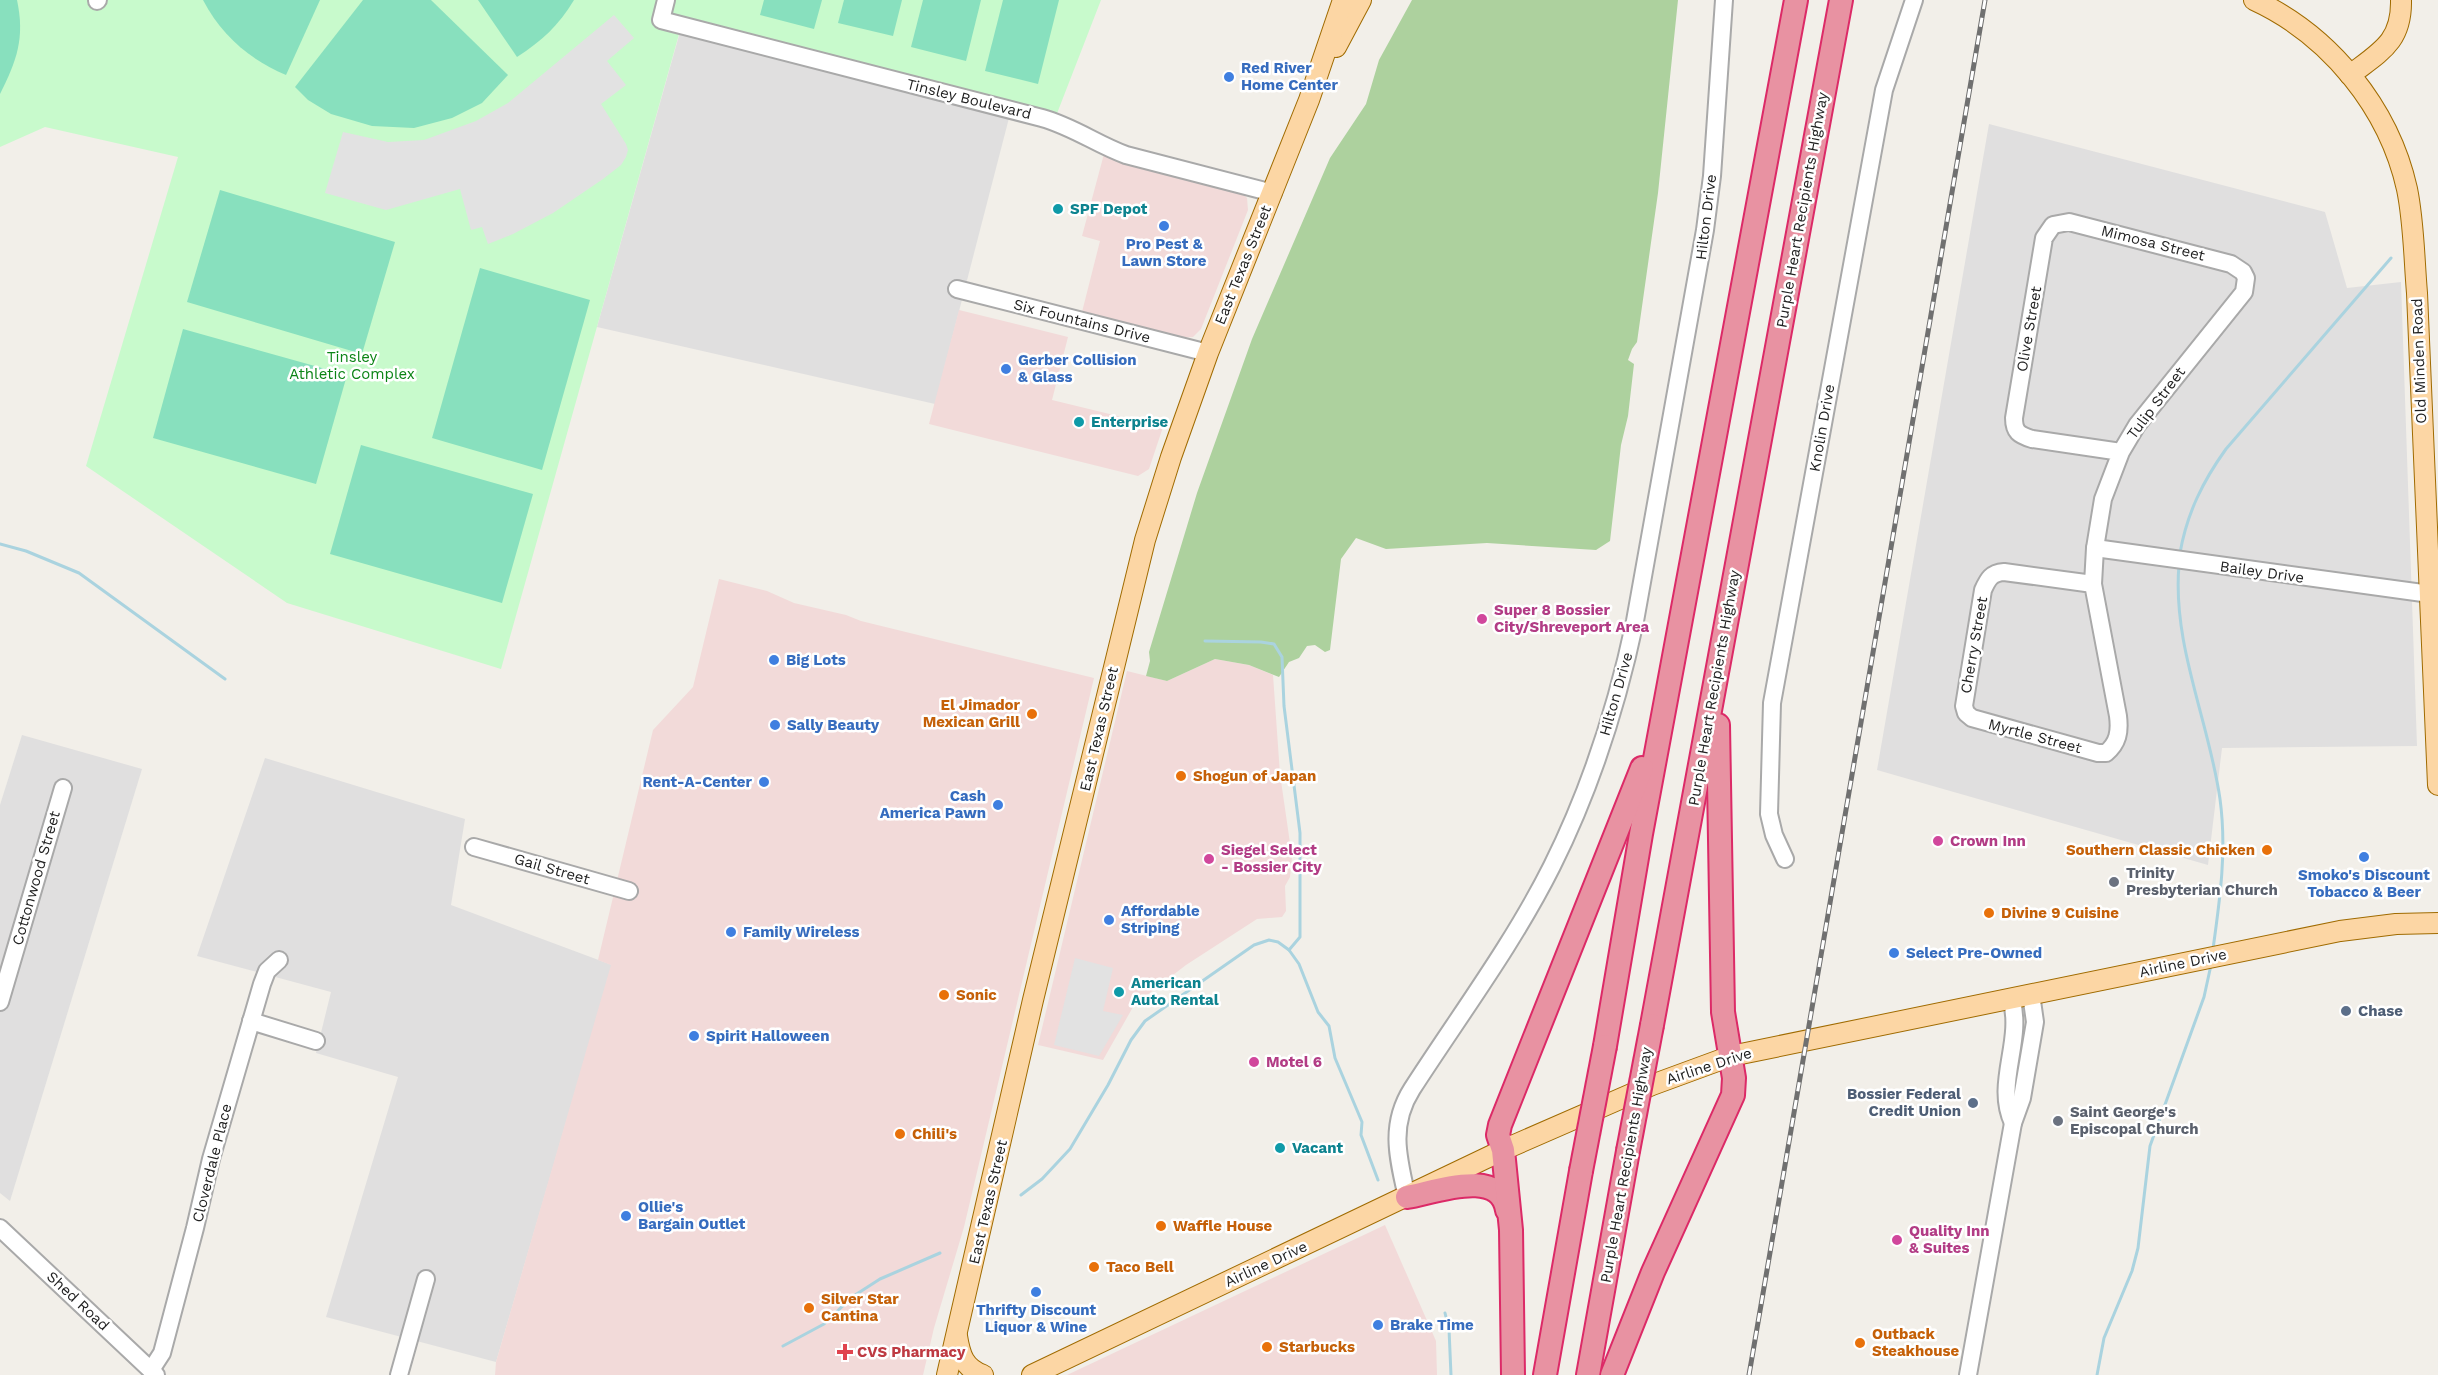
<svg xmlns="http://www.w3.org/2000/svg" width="2438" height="1375" font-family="'Work Sans',sans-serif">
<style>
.residential{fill:#e0dfdf}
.commercial{fill:#f2dad9}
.forest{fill:#add19e}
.park{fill:#c8facc}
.pitch{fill:#88e0be}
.parking{fill:#e2e2e2}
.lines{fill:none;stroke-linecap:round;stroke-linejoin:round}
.stream{stroke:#aad3df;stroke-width:3}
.minor-casing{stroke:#a9a9a9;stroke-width:20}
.major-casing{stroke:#a06b00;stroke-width:22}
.highway-casing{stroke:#dc2a67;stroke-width:26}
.minor{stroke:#fff;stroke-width:16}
.major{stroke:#fcd6a4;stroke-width:20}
.highway{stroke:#e892a2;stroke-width:22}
.rail-casing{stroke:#707070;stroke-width:5}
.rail{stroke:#fff;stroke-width:3;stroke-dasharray:9;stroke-linecap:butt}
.highway-bridge-casing{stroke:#dc2a67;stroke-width:26;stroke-linecap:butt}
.highway-bridge{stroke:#e892a2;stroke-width:22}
.shop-dot{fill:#3f7fe0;stroke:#fff;stroke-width:2}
.culture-dot{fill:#0f9aa8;stroke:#fff;stroke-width:2}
.hotel-dot{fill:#d1479c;stroke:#fff;stroke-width:2}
.food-dot{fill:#e8710a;stroke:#fff;stroke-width:2}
.worship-dot{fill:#6b7280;stroke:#fff;stroke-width:2}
.service-dot{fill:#5c6f8a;stroke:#fff;stroke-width:2}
.health-dot{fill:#e0444e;stroke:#fff;stroke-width:2}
.labels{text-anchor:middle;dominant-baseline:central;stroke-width:5;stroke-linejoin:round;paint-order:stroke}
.shop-label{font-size:15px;font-weight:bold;fill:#366cbe;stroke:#fff;text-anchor:start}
.street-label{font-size:15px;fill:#222;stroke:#fff}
.culture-label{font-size:15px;font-weight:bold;fill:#0d838f;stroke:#fff;text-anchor:start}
.park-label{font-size:15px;fill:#0c8416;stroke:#fff}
.hotel-label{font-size:15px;font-weight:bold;fill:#b23c85;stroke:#fff;text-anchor:start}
.food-label{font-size:15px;font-weight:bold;fill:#c56008;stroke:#fff;text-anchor:start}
.worship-label{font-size:15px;font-weight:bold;fill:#5b616d;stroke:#fff;text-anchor:start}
.service-label{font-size:15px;font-weight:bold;fill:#4e5e75;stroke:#fff;text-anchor:start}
.health-label{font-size:15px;font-weight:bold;fill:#be3a42;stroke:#fff;text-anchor:start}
</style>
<rect width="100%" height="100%" fill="#f2efe9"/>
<g class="residential">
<path d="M680,32L1009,118L935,404L597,327Z"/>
<path d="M1989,124L2325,212L2347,288L2401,282L2417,746L2222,748L2208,865L1877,770Z"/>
<path d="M22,735L142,769L10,1201L0,1193V805Z"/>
<path d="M265,758L465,819L451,905L612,965L496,1362L326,1317L398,1077L316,1053L331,992L197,956Z"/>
</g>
<g class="commercial">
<path d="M1104,154L1242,193L1247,198L1248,210L1201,329L1193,337L1176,338L1082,312L1100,241L1082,236Z"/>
<path d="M959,310L1068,337L1052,400L1163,427L1149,469L1138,476L929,424Z"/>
<path d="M719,579L767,591L794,603L846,615L861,621L1094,678L964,1227L934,1328L923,1375H495L496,1362L611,965L598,960L653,730L693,687Z"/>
<path d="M1215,659L1249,665L1273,675L1280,774L1292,857L1290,877L1285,886L1286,911L1282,917L1257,919L1186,965L1138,1002L1133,1007L1103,1060L1038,1045L1127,671L1167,681Z"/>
<path d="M1385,1225L1436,1341L1437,1375H1067Z"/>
</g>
<path class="forest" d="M1412,0H1678L1658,193L1637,342L1632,349L1628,360L1634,364L1628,416L1621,445L1610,541L1596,550L1487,543L1386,549L1356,538L1341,559L1330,650L1325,652L1315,645L1307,646L1299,658L1289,662L1279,677L1249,665L1215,659L1167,681L1146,676L1150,661L1149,652L1197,493L1252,339L1330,158L1366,104L1379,60Z"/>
<path class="park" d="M0,0H1101L1056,116L683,20L501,669L287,603L86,466L178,157L45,127L0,147Z"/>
<g class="pitch">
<path d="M0,0H17C25,38 17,60 0,94Z"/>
<path d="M203,0H320L286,75C249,59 222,36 203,0Z"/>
<path d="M363,0H431L508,75L482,103L452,118L414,128L372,126L331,114L308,100L295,87Z"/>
<path d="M478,0H574C559,25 542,41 517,57Z"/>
<path d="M764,0H822L814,29L760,15Z"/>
<path d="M844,0H902L893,36L838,23Z"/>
<path d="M923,0H981L966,61L911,47Z"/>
<path d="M1003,0H1059L1038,84L985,71Z"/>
<path d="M220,190L395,242L362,354L187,302Z"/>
<path d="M480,268L590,300L542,470L432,438Z"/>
<path d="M183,329L347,375L316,484L153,438Z"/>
<path d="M361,445L533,494L502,603L330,554Z"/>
</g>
<g class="parking">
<path d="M614,15L634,38L607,61L626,85L601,104L626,144L628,150L626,157L621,165L603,179L553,213L513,234L488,244L482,227L471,230L460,189L386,210L325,193L343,132L388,142L424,140L476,121L508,103Z"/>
<path d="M1075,958L1113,968L1103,1011L1123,1015L1099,1056L1054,1045Z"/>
</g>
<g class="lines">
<g class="stream">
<path d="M0,544L26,551L79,573L225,679"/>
<path d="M2180,553C2187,513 2203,481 2226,449L2391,258"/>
<path d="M2179,565C2172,645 2209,721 2220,799C2227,850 2220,899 2213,949"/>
<path d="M1205,641L1261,642L1274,644L1282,657L1284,706L1300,833V937L1289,950"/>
<path d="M1021,1195L1042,1179L1070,1149L1108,1085L1131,1040L1145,1021L1254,945L1269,940L1278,942L1289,950L1299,964L1318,1012L1329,1026L1335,1058L1362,1122L1361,1135L1378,1180"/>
<path d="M1445,1313L1449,1329L1451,1375"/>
<path d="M783,1346L824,1324L852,1297L880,1279L940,1253"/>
<path d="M2097,1375L2104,1338L2132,1271L2138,1248L2150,1146L2204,997L2211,965"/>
</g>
<defs>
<g id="minor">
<path d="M666,0L661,20L1042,118C1074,127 1096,144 1126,155L1273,193"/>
<path d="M97,1L98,0"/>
<path d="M957,289L1208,353"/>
<path d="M2095,548L2430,594"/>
<path d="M2093,584L2004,572C1991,573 1988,579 1983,590L1964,706L1966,713L1972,718L2098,753H2106C2118,743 2120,732 2118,716L2093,584L2095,548L2103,499L2121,452L2137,425L2244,292L2246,278L2243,272L2231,264L2069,222L2053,225L2044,238L2014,418C2014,432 2019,435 2032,439L2121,452"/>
<path d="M474,847L629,891"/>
<path d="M1785,859L1774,835L1769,814L1772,703L1884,90L1914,0"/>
<path d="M2011,998C2024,1041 1994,1083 2013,1123"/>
<path d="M0,1002L63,788"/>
<path d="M251,1021L316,1041"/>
<path d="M1407,1197C1398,1158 1389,1125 1412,1089C1459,1016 1513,944 1552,866C1591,788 1617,706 1635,621L1705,230L1712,176L1724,0"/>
<path d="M0,1228L156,1375"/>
<path d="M151,1370L162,1353L195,1228L211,1159L262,984L267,971L279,960"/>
<path d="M399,1375L426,1279"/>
<path d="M1968,1375L2013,1123L2022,1098L2035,1022L2031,994"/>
</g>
<g id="major">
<path d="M2254,0C2330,35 2389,108 2407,189C2414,223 2414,258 2417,293L2438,785"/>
<path d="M1336,47L1361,0"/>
<path d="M2350,75C2380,52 2402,42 2401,0"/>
<path d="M957,1336C960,1355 964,1368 983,1375"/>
<path d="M947,1375L1033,1000L1145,540L1171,457L1208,353L1309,100L1343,0"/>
<path d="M1032,1375L1503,1150L1652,1085L1731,1056L2340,931L2396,924L2438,923"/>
</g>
<g id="highway">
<path d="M1652,1025L1841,0"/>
<path d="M1605,1046L1641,834L1796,0"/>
<path d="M1407,1197C1436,1192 1500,1167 1507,1210"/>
<path d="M1513,1375L1511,1230L1503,1150L1498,1135L1500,1125L1642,768"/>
<path d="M1545,1375L1581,1171"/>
<path d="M1588,1375L1628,1151"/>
<path d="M1612,1375L1653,1272L1733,1095L1734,1078L1723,1012L1718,725"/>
</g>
</defs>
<use href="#minor" class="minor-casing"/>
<use href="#major" class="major-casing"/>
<use href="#highway" class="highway-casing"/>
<use href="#minor" class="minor"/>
<use href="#major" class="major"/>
<use href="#highway" class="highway"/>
<defs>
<path id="rail" d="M1749,1375L1985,0"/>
</defs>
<use href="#rail" class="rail-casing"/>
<use href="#rail" class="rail"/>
<defs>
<g id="highway-bridge">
<path d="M1628,1151L1652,1025"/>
<path d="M1581,1171L1605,1046"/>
</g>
</defs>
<use href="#highway-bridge" class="highway-bridge-casing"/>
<use href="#highway-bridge" class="highway-bridge"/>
</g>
<g class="shop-dot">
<circle cx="1229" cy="77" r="6"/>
<circle cx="1164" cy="226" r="6"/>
<circle cx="1006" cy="369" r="6"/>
<circle cx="774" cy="660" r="6"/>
<circle cx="775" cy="725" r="6"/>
<circle cx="764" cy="782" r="6"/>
<circle cx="998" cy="805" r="6"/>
<circle cx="2364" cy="857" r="6"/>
<circle cx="1109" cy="920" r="6"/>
<circle cx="731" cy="932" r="6"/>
<circle cx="1894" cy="953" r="6"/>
<circle cx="694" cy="1036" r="6"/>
<circle cx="626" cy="1216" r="6"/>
<circle cx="1036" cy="1292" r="6"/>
<circle cx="1378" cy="1325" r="6"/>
</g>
<g class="culture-dot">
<circle cx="1058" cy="209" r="6"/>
<circle cx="1079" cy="422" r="6"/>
<circle cx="1119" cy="992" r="6"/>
<circle cx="1280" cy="1148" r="6"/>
</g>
<g class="hotel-dot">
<circle cx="1482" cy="619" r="6"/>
<circle cx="1938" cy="841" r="6"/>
<circle cx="1209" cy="859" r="6"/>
<circle cx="1254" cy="1062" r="6"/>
<circle cx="1897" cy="1240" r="6"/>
</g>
<g class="food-dot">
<circle cx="1032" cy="714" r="6"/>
<circle cx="1181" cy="776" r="6"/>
<circle cx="2267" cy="850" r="6"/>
<circle cx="1989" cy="913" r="6"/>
<circle cx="944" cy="995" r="6"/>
<circle cx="900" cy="1134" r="6"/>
<circle cx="1161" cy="1226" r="6"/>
<circle cx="1094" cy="1267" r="6"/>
<circle cx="809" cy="1308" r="6"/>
<circle cx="1860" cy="1343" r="6"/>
<circle cx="1267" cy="1347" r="6"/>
</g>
<g class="worship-dot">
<circle cx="2114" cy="882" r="6"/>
<circle cx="2058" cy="1121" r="6"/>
</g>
<g class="service-dot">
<circle cx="2346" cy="1011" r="6"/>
<circle cx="1973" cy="1103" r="6"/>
</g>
<path class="health-dot" d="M842 1343h6v6h6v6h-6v6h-6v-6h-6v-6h6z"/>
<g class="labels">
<g class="shop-label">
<text x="1241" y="68">Red River<tspan x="1241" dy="17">Home Center</tspan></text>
<text x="1164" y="244" text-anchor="middle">Pro Pest &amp;<tspan x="1164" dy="17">Lawn Store</tspan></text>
<text x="1018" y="360">Gerber Collision<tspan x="1018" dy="17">&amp; Glass</tspan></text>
<text x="786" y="660">Big Lots</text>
<text x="787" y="725">Sally Beauty</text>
<text x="752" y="782" text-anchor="end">Rent-A-Center</text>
<text x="986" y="796" text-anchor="end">Cash<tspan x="986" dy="17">America Pawn</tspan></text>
<text x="2364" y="875" text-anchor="middle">Smoko's Discount<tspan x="2364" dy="17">Tobacco &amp; Beer</tspan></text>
<text x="1121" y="911">Affordable<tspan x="1121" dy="17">Striping</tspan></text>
<text x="743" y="932">Family Wireless</text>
<text x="1906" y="953">Select Pre-Owned</text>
<text x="706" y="1036">Spirit Halloween</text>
<text x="638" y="1207">Ollie's<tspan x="638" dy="17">Bargain Outlet</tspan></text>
<text x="1036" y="1310" text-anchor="middle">Thrifty Discount<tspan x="1036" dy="17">Liquor &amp; Wine</tspan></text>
<text x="1390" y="1325">Brake Time</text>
</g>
<g class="street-label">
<text transform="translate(969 99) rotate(14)">Tinsley Boulevard</text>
<text transform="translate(1802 210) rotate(-80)">Purple Heart Recipients Highway</text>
<text transform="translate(1706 217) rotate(-83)">Hilton Drive</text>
<text transform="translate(2153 243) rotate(14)">Mimosa Street</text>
<text transform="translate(1243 265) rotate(-68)">East Texas Street</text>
<text transform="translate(1082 321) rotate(14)">Six Fountains Drive</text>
<text transform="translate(2029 329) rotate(-80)">Olive Street</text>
<text transform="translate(2419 361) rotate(-92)">Old Minden Road</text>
<text transform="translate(2156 403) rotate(-53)">Tulip Street</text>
<text transform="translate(1822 428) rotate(-80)">Knolin Drive</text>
<text transform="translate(2262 572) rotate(8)">Bailey Drive</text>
<text transform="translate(1974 645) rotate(-80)">Cherry Street</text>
<text transform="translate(1714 688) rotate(-80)">Purple Heart Recipients Highway</text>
<text transform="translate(1616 694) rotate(-74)">Hilton Drive</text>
<text transform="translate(1099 729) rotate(-77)">East Texas Street</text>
<text transform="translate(2035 736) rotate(15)">Myrtle Street</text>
<text transform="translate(552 869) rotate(16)">Gail Street</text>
<text transform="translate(36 878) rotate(-74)">Cottonwood Street</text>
<text transform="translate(2183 963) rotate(-12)">Airline Drive</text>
<text transform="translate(1709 1066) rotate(-18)">Airline Drive</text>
<text transform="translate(212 1163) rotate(-76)">Cloverdale Place</text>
<text transform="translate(1626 1165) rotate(-80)">Purple Heart Recipients Highway</text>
<text transform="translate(988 1202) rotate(-77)">East Texas Street</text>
<text transform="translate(1266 1264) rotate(-25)">Airline Drive</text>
<text transform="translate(78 1301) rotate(43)">Shed Road</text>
</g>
<g class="culture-label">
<text x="1070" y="209">SPF Depot</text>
<text x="1091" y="422">Enterprise</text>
<text x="1131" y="983">American<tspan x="1131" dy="17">Auto Rental</tspan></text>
<text x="1292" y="1148">Vacant</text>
</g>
<g class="park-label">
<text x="352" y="357">Tinsley<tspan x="352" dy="17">Athletic Complex</tspan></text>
</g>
<g class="hotel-label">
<text x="1494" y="610">Super 8 Bossier<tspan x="1494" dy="17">City/Shreveport Area</tspan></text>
<text x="1950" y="841">Crown Inn</text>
<text x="1221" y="850">Siegel Select<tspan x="1221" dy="17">- Bossier City</tspan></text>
<text x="1266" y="1062">Motel 6</text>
<text x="1909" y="1231">Quality Inn<tspan x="1909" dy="17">&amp; Suites</tspan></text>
</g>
<g class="food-label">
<text x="1020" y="705" text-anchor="end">El Jimador<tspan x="1020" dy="17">Mexican Grill</tspan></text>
<text x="1193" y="776">Shogun of Japan</text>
<text x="2255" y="850" text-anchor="end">Southern Classic Chicken</text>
<text x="2001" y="913">Divine 9 Cuisine</text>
<text x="956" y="995">Sonic</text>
<text x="912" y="1134">Chili's</text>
<text x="1173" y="1226">Waffle House</text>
<text x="1106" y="1267">Taco Bell</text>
<text x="821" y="1299">Silver Star<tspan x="821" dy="17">Cantina</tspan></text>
<text x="1872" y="1334">Outback<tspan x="1872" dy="17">Steakhouse</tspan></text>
<text x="1279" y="1347">Starbucks</text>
</g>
<g class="worship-label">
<text x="2126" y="873">Trinity<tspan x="2126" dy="17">Presbyterian Church</tspan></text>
<text x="2070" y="1112">Saint George's<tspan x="2070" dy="17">Episcopal Church</tspan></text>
</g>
<g class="service-label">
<text x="2358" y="1011">Chase</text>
<text x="1961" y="1094" text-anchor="end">Bossier Federal<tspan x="1961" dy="17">Credit Union</tspan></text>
</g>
<g class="health-label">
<text x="857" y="1352">CVS Pharmacy</text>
</g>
</g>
</svg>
